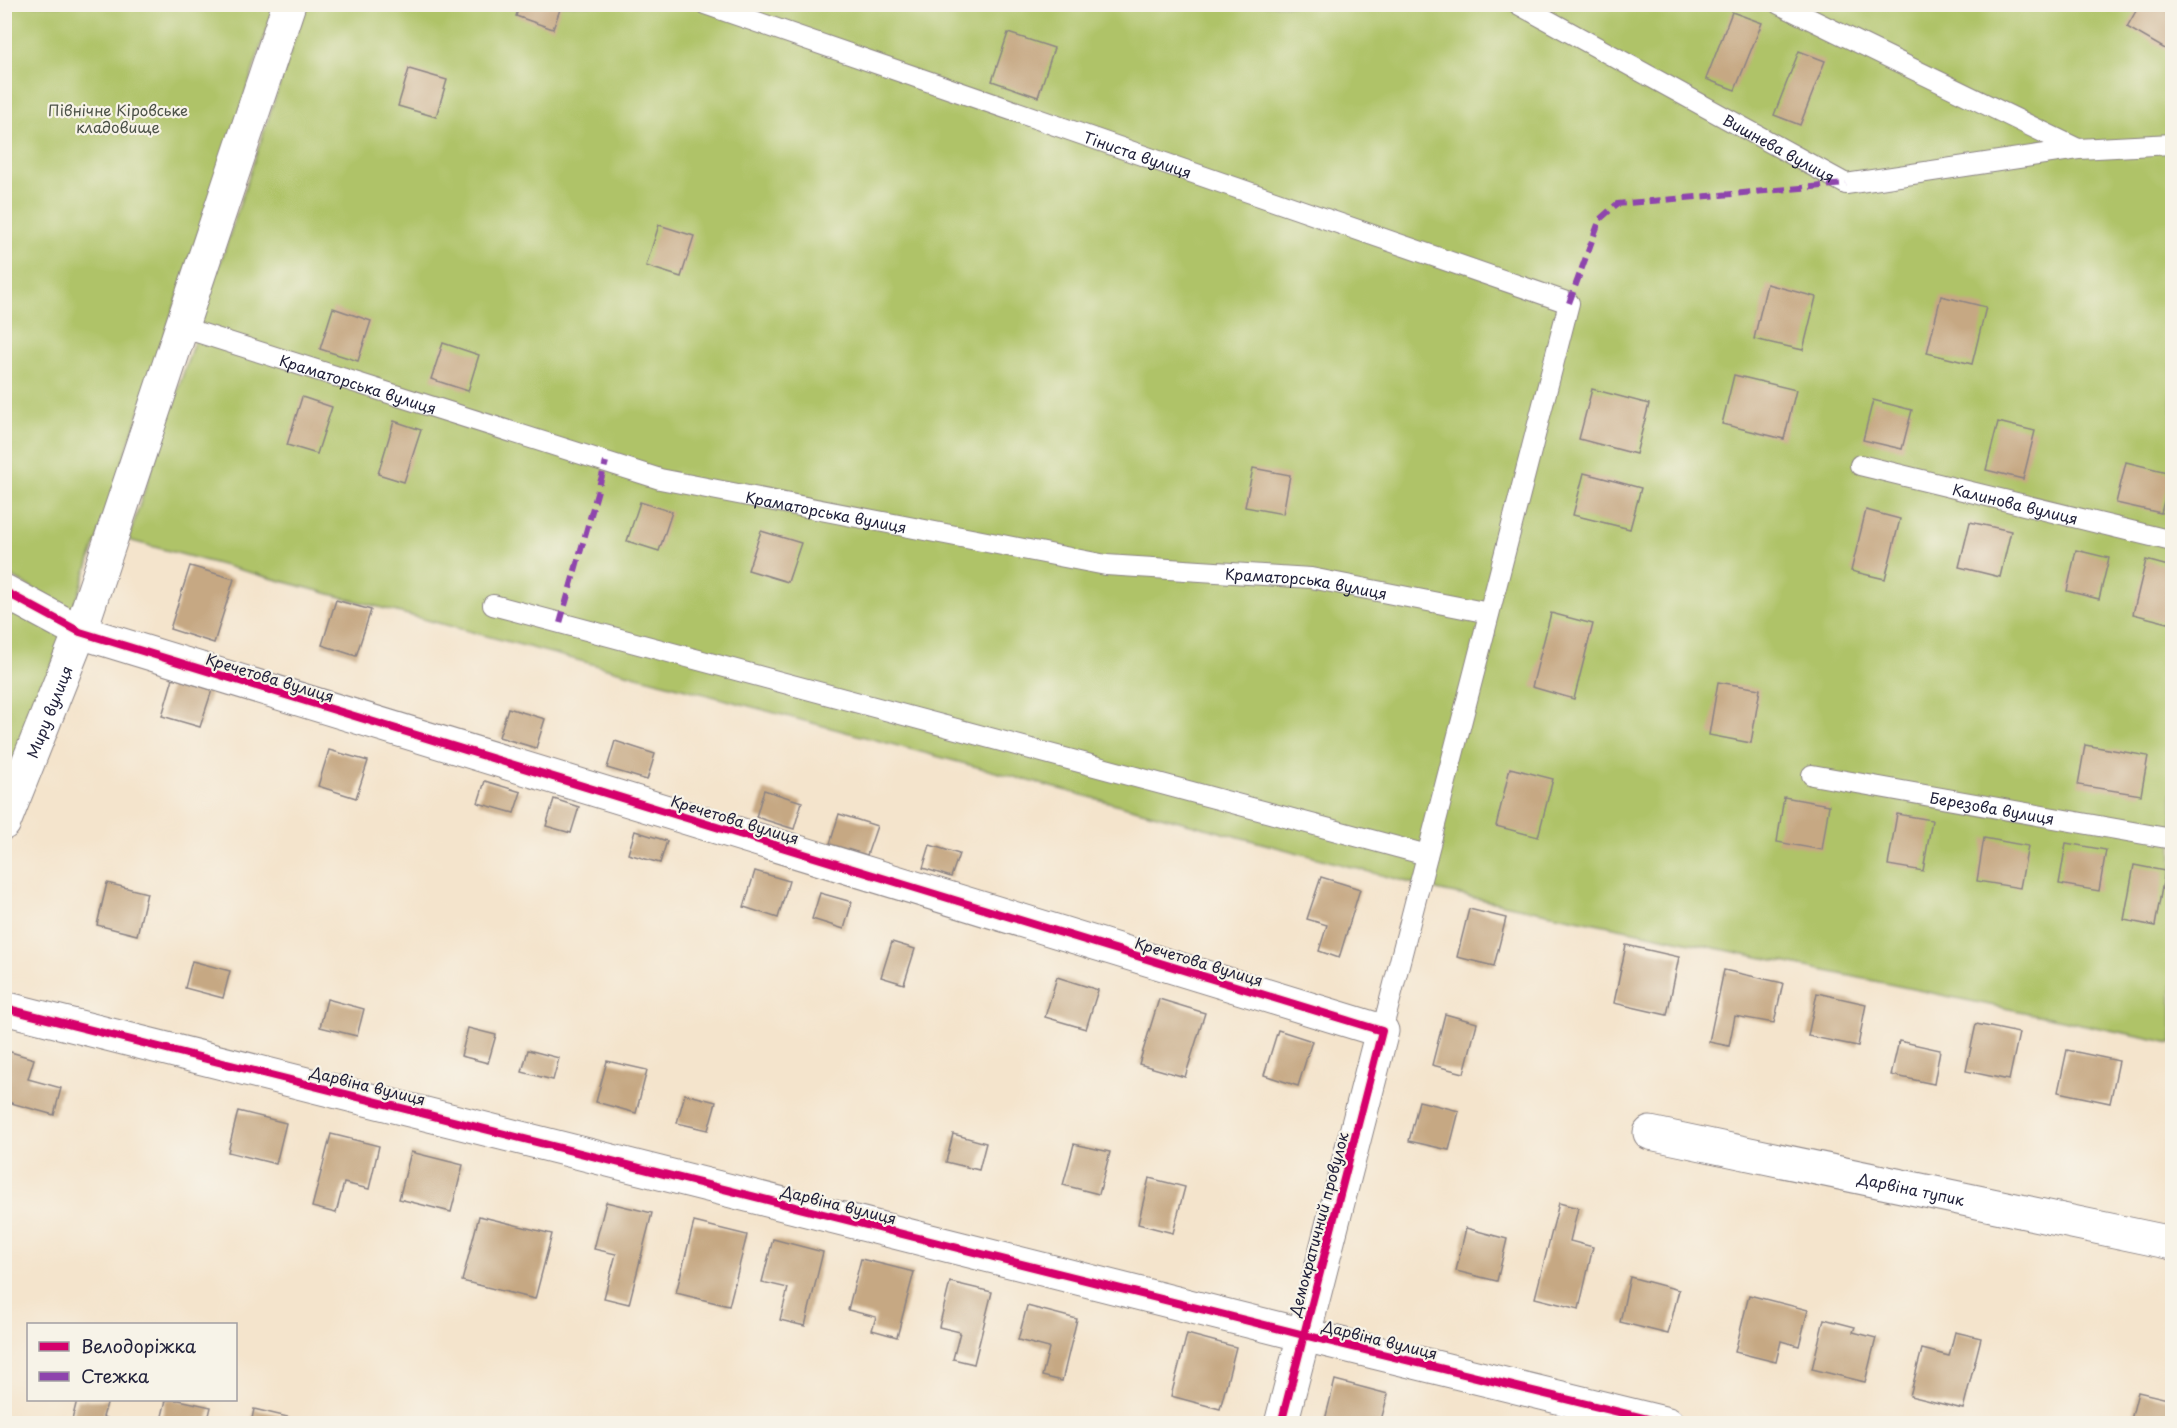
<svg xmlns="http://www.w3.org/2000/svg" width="2177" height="1428" font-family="'Playpen Sans',sans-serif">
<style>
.green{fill:#afc367;stroke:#687251;stroke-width:1.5}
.building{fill:#c6a883}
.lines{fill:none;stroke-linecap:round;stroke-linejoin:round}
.lane-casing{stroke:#8b8384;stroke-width:22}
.street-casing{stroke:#8b8384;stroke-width:35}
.lane{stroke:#fff;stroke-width:20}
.street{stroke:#fff;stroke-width:33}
.quiet{stroke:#8e44ad;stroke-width:6;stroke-dasharray:12 6;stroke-linecap:butt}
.cycleway-casing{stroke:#f7f3e8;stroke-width:11}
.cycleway{stroke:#d6006c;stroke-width:8}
.labels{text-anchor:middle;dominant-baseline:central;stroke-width:4.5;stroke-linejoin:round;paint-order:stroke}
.park-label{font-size:15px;fill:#4c5248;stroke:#f7f3e8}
.street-label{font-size:15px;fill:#22223b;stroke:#f7f3e8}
</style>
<rect width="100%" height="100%" fill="#f7f3e8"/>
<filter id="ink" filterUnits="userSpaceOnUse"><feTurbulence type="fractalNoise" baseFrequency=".0167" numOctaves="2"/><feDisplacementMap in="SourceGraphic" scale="12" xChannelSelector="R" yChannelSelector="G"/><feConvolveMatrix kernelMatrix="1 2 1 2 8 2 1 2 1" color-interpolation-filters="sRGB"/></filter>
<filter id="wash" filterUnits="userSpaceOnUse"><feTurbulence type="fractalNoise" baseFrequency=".008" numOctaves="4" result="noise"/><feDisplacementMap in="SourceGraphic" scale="24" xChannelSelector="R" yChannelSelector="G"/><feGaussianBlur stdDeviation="1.35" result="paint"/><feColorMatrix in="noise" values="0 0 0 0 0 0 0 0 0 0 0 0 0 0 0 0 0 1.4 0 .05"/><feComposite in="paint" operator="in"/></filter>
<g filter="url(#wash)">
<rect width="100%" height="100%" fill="#f4e4cc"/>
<g class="green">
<path d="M5,5H275L73,611L5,573Z"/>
<path d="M306,5H2172V1043L1441,891L128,540Z"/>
<path d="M5,606L63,637L5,785Z"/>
</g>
<g id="blocks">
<g class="building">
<path d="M520,4H562L553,29L516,16Z"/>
<path d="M2140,4H2172V53L2127,27Z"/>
<path d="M1732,12L1762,23L1735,90L1706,79Z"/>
<path d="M1008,33L1054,48L1038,97L992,81Z"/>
<path d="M1799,51L1825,61L1800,125L1774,115Z"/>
<path d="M409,69L447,80L436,117L398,106Z"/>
<path d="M659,225L694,236L681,277L646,266Z"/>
<path d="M1767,284L1816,297L1803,350L1754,339Z"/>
<path d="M1941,296L1986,307L1972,364L1927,353Z"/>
<path d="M333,308L371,321L358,361L320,349Z"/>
<path d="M443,343L479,355L468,391L431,379Z"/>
<path d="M1734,375L1796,390L1784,439L1722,424Z"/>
<path d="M1592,389L1649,404L1636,454L1579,439Z"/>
<path d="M302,397L332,407L317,454L287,445Z"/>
<path d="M1873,400L1912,410L1902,449L1863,440Z"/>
<path d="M394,421L421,430L404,482L378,474Z"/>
<path d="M1998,422L2035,431L2023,479L1986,470Z"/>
<path d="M2126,462L2171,473L2161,513L2116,503Z"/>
<path d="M1253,468L1290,475L1283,514L1245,507Z"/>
<path d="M1584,473L1641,488L1630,529L1573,515Z"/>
<path d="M640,502L672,512L659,551L627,541Z"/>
<path d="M1866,510L1900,519L1885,579L1851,571Z"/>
<path d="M1970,522L2011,531L2000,577L1959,567Z"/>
<path d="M761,531L801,543L788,582L748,570Z"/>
<path d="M2076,550L2109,558L2099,599L2067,591Z"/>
<path d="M2146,560L2172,567V624L2133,614Z"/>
<path d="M190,566L234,579L214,643L170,629Z"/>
<path d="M336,600L371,610L356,656L322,645Z"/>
<path d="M1551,613L1593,624L1574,699L1532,687Z"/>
<path d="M173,678L212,690L200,727L162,716Z"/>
<path d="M1718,682L1760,689L1751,743L1709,735Z"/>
<path d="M508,708L545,719L536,748L499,737Z"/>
<path d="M615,741L655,754L647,780L607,768Z"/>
<path d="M2085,745L2148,756L2141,795L2078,785Z"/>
<path d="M329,750L368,761L356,798L318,786Z"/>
<path d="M1510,768L1553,779L1538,837L1496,826Z"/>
<path d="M485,781L521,792L514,813L478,803Z"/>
<path d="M764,790L802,802L794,829L756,817Z"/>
<path d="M1784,797L1829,805L1822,850L1777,842Z"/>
<path d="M554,799L579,807L571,833L546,826Z"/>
<path d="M839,814L877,826L867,855L830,844Z"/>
<path d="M1897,814L1932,820L1923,871L1888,865Z"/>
<path d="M635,831L667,841L660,863L628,854Z"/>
<path d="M1984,838L2028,846L2020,888L1977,881Z"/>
<path d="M2066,843L2106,850L2099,891L2059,884Z"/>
<path d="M930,845L959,854L951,877L923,868Z"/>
<path d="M2134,865L2165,871L2155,926L2124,920Z"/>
<path d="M755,871L789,881L778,918L744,907Z"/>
<path d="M1321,877L1360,889L1339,958L1319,951L1327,925L1307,919Z"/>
<path d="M107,883L147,893L137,935L97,925Z"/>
<path d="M820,893L852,902L844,929L812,919Z"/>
<path d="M1469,909L1506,918L1494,966L1457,957Z"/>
<path d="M892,942L915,949L904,984L881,977Z"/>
<path d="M1626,945L1679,957L1667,1015L1614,1003Z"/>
<path d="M192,961L230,971L223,998L185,988Z"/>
<path d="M1724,970L1783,983L1774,1023L1735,1016L1729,1046L1709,1042Z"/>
<path d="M1057,977L1098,990L1086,1029L1045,1017Z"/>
<path d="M1817,993L1866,1004L1858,1046L1808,1036Z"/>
<path d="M327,999L364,1009L357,1036L320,1027Z"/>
<path d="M1159,999L1205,1013L1185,1077L1139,1064Z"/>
<path d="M1445,1014L1477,1023L1464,1073L1432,1065Z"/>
<path d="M1976,1024L2019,1033L2009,1080L1966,1071Z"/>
<path d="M468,1028L496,1035L488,1063L461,1056Z"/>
<path d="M1278,1030L1312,1041L1298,1086L1264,1075Z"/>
<path d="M1899,1041L1940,1050L1934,1084L1891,1075Z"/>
<path d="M4,1050L34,1059L28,1079L61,1088L54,1115L4,1101Z"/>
<path d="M528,1050L559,1058L553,1080L522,1072Z"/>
<path d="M2067,1050L2119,1061L2110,1103L2058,1092Z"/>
<path d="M607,1061L647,1070L636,1113L596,1102Z"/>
<path d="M685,1094L716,1102L708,1130L677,1123Z"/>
<path d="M1419,1101L1459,1111L1449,1150L1409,1141Z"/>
<path d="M238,1111L286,1123L276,1164L228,1152Z"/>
<path d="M331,1134L379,1146L369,1189L344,1183L336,1213L312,1207Z"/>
<path d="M953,1134L986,1143L979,1170L946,1162Z"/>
<path d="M1074,1144L1110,1152L1099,1194L1063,1185Z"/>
<path d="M411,1152L463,1165L451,1212L399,1199Z"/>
<path d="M1149,1178L1185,1187L1173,1233L1138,1224Z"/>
<path d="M606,1202L652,1213L629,1304L604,1298L616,1254L594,1249Z"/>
<path d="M1559,1203L1578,1208L1570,1241L1593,1247L1579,1309L1535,1298Z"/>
<path d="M479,1216L552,1234L535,1299L462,1281Z"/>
<path d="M694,1222L747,1235L729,1306L676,1293Z"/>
<path d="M1466,1228L1507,1239L1497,1281L1456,1271Z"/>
<path d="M773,1239L823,1252L805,1326L780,1320L788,1288L762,1282Z"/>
<path d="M861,1259L914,1272L897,1337L872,1330L876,1317L848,1310Z"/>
<path d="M1630,1277L1679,1290L1668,1334L1620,1322Z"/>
<path d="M950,1282L992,1292L974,1364L953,1359L960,1332L939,1327Z"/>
<path d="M1749,1295L1808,1310L1799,1346L1781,1341L1776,1362L1735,1352Z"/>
<path d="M1027,1306L1077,1319L1062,1381L1042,1376L1049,1348L1018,1340Z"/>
<path d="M1824,1319L1855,1327L1853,1332L1876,1338L1865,1382L1812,1369Z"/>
<path d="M1955,1332L1981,1338L1963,1409L1910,1396L1922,1349L1949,1356Z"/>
<path d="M1187,1334L1236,1347L1220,1409L1171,1396Z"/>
<path d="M1335,1380L1388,1394L1380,1424H1324Z"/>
<path d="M2138,1392L2172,1400V1424H2130Z"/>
<path d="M77,1400H108L103,1417L116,1421L115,1424H71Z"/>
<path d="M166,1400H179L211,1407L207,1424H160Z"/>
<path d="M254,1409L296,1419L295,1424H251Z"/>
</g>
</g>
</g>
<g filter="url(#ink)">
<use href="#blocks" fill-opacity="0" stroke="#8b8384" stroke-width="1.5"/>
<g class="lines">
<defs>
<g id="lane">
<path id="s1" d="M705,4L1569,303L1382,1031"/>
<path id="s2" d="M1518,4L1846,184L2078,149L2172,144"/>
<path d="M1779,4L2078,149"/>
<path id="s3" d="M181,327L660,479L1106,565L1311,578L1489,613"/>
<path id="s4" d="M1860,465L2172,541"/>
<path d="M493,605L1427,855"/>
<path id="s5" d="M1812,775L2172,839"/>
</g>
<g id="street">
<path d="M4,591L80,632L1382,1031L1281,1424"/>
<path id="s6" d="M4,823L80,632L289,4"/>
<path d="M4,1008L1304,1335L1668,1424"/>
<path id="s7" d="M1650,1133L2172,1243"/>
</g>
</defs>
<use href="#lane" class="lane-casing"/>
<use href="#street" class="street-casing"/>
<use href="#lane" class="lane"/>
<use href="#street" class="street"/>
<g class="quiet">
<path d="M1569,303L1600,219L1617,204L1846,184"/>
<path d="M560,623L606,462"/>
</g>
<defs>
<g id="cycleway">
<path d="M4,591L80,632L1382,1031L1281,1424"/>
<path d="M4,1008L1304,1335L1668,1424"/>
</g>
</defs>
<use href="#cycleway" class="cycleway-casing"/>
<use href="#cycleway" class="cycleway"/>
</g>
</g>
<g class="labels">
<g class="park-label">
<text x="118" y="109">Північне Кіровське<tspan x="118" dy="17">кладовище</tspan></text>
</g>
<g class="street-label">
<text stroke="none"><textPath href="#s2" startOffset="298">Вишнева вулиця</textPath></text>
<text stroke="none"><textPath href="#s1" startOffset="458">Тіниста вулиця</textPath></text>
<text stroke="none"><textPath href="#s3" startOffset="186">Краматорська вулиця</textPath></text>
<text stroke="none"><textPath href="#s4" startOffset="160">Калинова вулиця</textPath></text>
<text stroke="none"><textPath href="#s3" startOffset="672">Краматорська вулиця</textPath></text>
<text stroke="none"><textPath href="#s3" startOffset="1158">Краматорська вулиця</textPath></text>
<text transform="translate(270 677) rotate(17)">Кречетова вулиця</text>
<text stroke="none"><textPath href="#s6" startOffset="120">Миру вулиця</textPath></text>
<text stroke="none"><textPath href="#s5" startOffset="183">Березова вулиця</textPath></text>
<text transform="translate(735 819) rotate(17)">Кречетова вулиця</text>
<text transform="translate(1199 961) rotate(17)">Кречетова вулиця</text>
<text transform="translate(368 1085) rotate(14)">Дарвіна вулиця</text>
<text stroke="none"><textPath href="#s7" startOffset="267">Дарвіна тупик</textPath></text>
<text transform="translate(839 1204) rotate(14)">Дарвіна вулиця</text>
<text transform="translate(1318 1224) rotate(-75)">Демократичний провулок</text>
<text transform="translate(1380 1339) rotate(14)">Дарвіна вулиця</text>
</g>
</g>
<rect width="2177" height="1428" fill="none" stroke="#f7f3e8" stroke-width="24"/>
<rect x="27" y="1323" width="210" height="78" fill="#f7f3e8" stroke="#a29fa3" stroke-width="1.5"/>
<rect x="39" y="1342" width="30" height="9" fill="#d6006c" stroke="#a29fa3" stroke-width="1.5"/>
<text x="81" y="1353" font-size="18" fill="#22223b">Велодоріжка</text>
<rect x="39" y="1372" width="30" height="9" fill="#8e44ad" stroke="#a29fa3" stroke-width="1.5"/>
<text x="81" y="1383" font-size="18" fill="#22223b">Стежка</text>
</svg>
